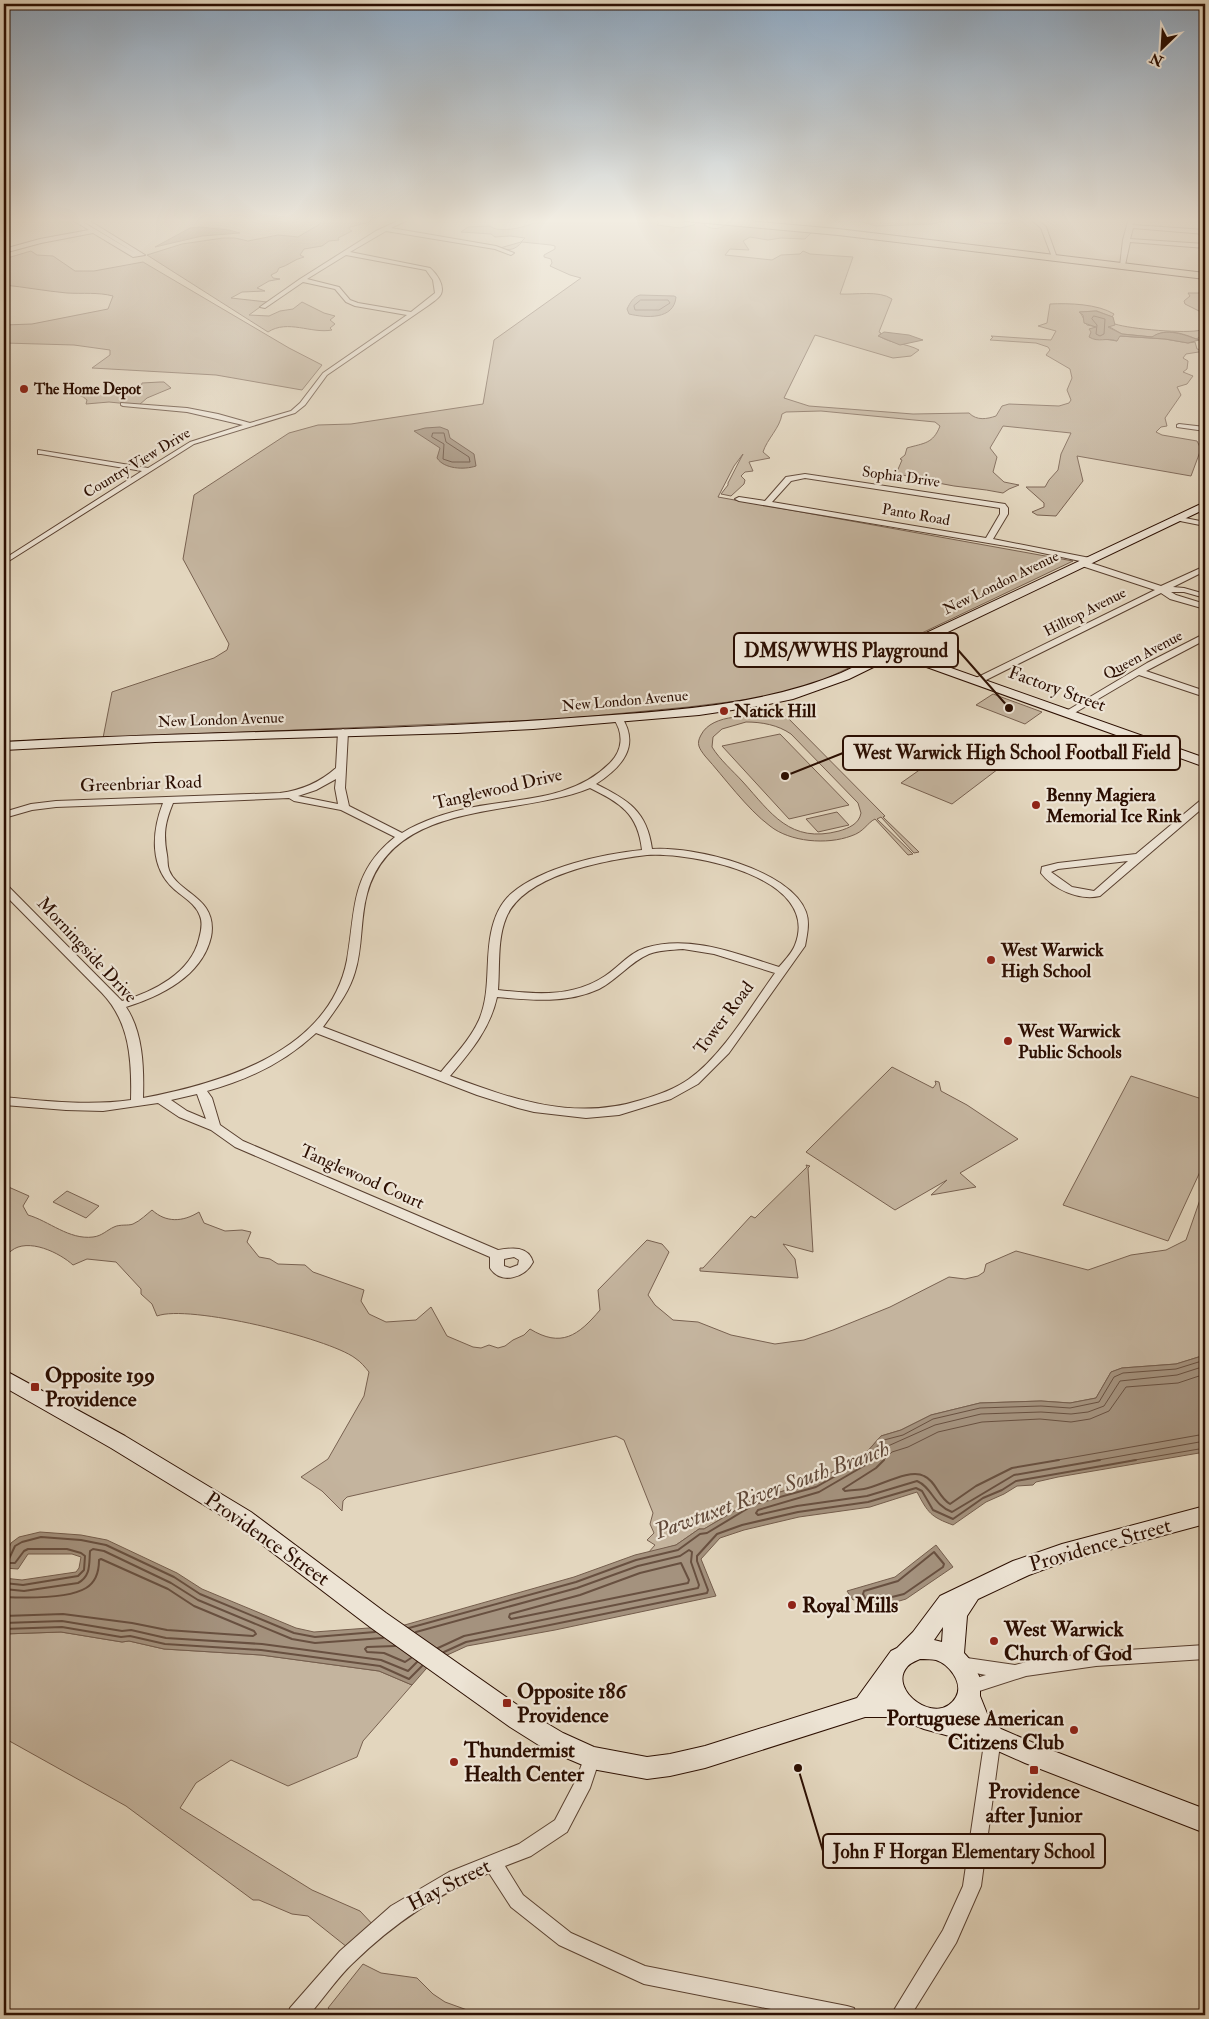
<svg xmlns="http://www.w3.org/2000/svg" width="1209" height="2019" font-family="'IM FELL Double Pica',serif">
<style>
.green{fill:#c4b49e;stroke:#786150;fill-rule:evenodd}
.water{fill:#a4927e;stroke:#745d4c}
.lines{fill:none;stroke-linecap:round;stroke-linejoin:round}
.shore-far1{stroke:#685040;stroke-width:1}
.shore{stroke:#685040;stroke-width:2}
.street-casing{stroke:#594030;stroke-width:2}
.secondary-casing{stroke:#2b0e01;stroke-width:2}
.primary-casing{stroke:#2b0e01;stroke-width:2}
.street{fill:#ede4d5;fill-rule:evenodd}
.secondary{fill:#ede4d5;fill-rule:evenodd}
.primary{fill:#e3d6be;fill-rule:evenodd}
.poi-dot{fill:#8f2418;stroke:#ede4d5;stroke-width:2}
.labels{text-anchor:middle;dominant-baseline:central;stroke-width:4.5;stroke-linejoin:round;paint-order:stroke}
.far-poi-label{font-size:15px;font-weight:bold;fill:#2b0e01;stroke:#ede4d5;text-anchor:start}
.far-street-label{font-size:15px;fill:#2b0e01;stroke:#ede4d5}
.street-label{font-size:18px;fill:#2b0e01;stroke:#ede4d5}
.poi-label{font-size:18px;font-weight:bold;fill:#2b0e01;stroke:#ede4d5;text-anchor:start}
.near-poi-label{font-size:21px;font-weight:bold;fill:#2b0e01;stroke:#ede4d5;text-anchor:start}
.near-street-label{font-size:21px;fill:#2b0e01;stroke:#ede4d5}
.near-water-label{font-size:22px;font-style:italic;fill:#614939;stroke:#ede4d5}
.leader{fill:none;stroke:#2b0e01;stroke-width:2}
.callout-dot{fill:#2b0e01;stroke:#ede4d5;stroke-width:2}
.callout{fill:#ede4d5;stroke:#2b0e01;stroke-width:2}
.callout-label{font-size:19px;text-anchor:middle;font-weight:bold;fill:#2b0e01}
</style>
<rect width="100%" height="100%" fill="#e3d6be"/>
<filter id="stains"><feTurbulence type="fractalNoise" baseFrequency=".004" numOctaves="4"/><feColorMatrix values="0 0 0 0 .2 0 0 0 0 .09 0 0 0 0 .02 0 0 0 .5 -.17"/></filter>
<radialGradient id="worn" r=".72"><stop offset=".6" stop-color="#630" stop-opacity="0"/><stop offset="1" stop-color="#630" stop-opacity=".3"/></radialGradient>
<g class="green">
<path d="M330,218H373L369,222L350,227L349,229L352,231L338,238L339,240L329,241L322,246L304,249L300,255L304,257C294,259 288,266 279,268L277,272L271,275L273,278L280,279L269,281L257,288L265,291L242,292L231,298L267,302L249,315L269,316L280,311L293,309L302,302L324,313L335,316L330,320L335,324L330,328L332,330C311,334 288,319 268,332L147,255L182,244L223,238H235L248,241L278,235L298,237Z"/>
<path d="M528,218H657L655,220L659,223L657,225L680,228L694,225L699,220L709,221L704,225C713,230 720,230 728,223L814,230L805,239L781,238L768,240L750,237L743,241L749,250L730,249L725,255L772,260L781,255L800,254L803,251L810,254L853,257L840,294C855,295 879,290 892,299L879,332L881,333L879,336C891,344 906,343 919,350L911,356L893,358L815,335L784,398L809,406L913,414L969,413C977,421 987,419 996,416L1002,406L1009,404L1059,406L1069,403L1071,400L1067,390L1072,378L1070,369L1046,355L1050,350L1048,347L1036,343L990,340L993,337L991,336L1051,340L1056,331L1038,326L1047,323L1050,304C1069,303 1098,304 1114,314L1112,317L1097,311L1080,312L1087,325L1097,327L1104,339L1117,341L1119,336L1165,339L1188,343L1195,342L1197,349L1205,351L1186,354L1183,358L1188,361L1187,369L1183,372L1193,376L1187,384L1177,387L1181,395L1165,418L1167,426L1161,427L1156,432L1162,435L1197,441L1201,449L1191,476L1077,456L1083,481L1056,516L1037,515L1032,512L1044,507V503L1026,487H1045L1049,480L1058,470L1061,454L1071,433L1003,426L990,448L997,457L993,472L1004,482L1019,485L1009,489L1003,493C981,488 959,488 938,483C924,480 911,476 896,474L902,460L900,459L905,455L907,448C924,443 933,444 940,426L935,422L821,411L786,412L782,414C780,428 767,439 763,452L770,458L749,462L753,471L745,472L741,476L745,480L744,484L731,496L721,494L728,485V483L743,454L734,466L718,497L1073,561L819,682L761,698L688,707L561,719L103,738L112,692L214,658L227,650L229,644L183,559L194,495L289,433L318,425L351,424L483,404L494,340L581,278L570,275L550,266L552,263L551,259L544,257V255L555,249V246L551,245L522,242C515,250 509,251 500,248L521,242L525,238L510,236L495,237L491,234L461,232L468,227L490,226C498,234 529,227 537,221Z"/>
<path d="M821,218H989L1007,220L1009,223H985L961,219L947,220L933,224L876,226L862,222H836Z"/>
<path d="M31,251L37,255L53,256L75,271H94L143,262L289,348L322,365L302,390L216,375L92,368L110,355V350L74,345L4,343V325L32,324L108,309L113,296C98,292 83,294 67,293C45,291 25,287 4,285V259Z"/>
<path d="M1188,293H1205V314L1185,304L1184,301L1190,296Z"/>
<path d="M1115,324C1130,329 1187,334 1201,330L1205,325V335L1196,339C1183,333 1164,328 1153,337L1122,334L1108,326Z"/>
<path d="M160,382H164L171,388L147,398L139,405L109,402L86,404L87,400C83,395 75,395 70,390L80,386L76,388V391C95,395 123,394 141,387L142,383Z"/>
<path d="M993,694L1042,712L1025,724L976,705Z"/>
<path d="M780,710L885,816L883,817L919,852L914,853L881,817L877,819L913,854L908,855L875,819C867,823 864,832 851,836C827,845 790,842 770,826C747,809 724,777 705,756C699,748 696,744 701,735C712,713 753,715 773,719L769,713ZM746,722C762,722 778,725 791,734L858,803L861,813C859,824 849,828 839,831C790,844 771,813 743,782C733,771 720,760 712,747L713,737L722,729Z"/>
<path d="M780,734L849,805L789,819L722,746Z"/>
<path d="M952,747L1002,766L952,804L901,783Z"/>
<path d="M837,812L849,825L818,832L806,819Z"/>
<path d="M892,1067L933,1088L936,1084L935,1081L939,1082L941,1091L967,1105L1018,1139L960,1173L976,1187L931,1195L947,1180L895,1210L806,1152Z"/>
<path d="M1131,1076L1205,1100V1161L1168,1241L1063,1205Z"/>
<path d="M806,1165L810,1166L808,1168L813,1252L783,1244L795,1259L798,1278L700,1271V1268H703L751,1216L755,1218L807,1167Z"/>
<path d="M4,1185L29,1196L23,1206L28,1215C49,1221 69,1240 93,1237C102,1236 107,1230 114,1227C120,1224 128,1226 133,1224C140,1221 147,1214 152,1210C166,1223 183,1222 199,1212L204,1223L225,1231L242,1230L251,1232L247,1242L259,1257L270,1259L278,1264L305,1265L313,1272L364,1290L361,1301L369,1314L386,1322L416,1320L431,1307L447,1336L473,1347L481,1348L489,1345L498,1348L505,1346L513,1340L524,1335L530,1329C561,1348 578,1336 600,1310L598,1290L647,1240L662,1244L669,1252L648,1295L655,1305L673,1320L698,1322L731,1335L775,1344L804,1340L833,1330L890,1307L949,1277L965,1279L978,1276L984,1272L986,1264L1016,1251L1088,1270L1131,1255L1166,1250L1186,1240L1202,1194L1205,1191V1355L1176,1364L1122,1368L1111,1372L1096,1398L1070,1403L1041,1401L980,1403L931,1415L901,1430L881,1436L865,1454L814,1482L753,1500L704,1529H699L676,1545L648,1553L655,1545L647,1540L654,1533L650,1524L653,1513L624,1440L616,1436L347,1497L343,1501L342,1511L322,1491L301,1477L328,1459L364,1396L369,1372C365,1367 361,1362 355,1358C328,1338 188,1304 157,1316L152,1304L141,1294V1289L116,1262L87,1259L73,1265C60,1253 28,1237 11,1251C8,1253 6,1258 4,1260Z"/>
<path d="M67,1191L99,1206L86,1218L53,1202Z"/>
<path d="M61,1632L122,1642L129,1641L164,1649L261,1655L379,1671L412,1685L363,1741L357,1757L288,1786L231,1760L196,1783L180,1808L312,1890L360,1911L377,1929L352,1951L308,1916L292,1914L259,1900H253L126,1806L4,1738V1634Z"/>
<path d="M363,1964L381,1973L417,1978L433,1994L445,2002L481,2015H336L328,2008Z"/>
</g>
<g class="water">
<path d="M200,227L229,230L240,233L202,236L155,247L190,228Z"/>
<path d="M640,295L674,296L676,297C674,320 646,318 629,314L627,309C630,303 633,297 640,295Z"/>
<path d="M1096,311L1113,317L1115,325L1108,327L1122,334L1152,337C1166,327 1185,335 1199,340L1188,343L1165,339L1120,336L1117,341C1106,337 1099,343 1089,337L1091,332L1089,329L1096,327L1084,323L1083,315L1079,312Z"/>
<path d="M884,332L909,335L923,340L900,345L878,336Z"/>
<path d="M425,428L440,427L448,430L450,438L474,454L476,466C464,470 444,469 437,458L440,448L414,431Z"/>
<path d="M1205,1355V1452L1058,1477L1036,1482L1033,1485L1017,1486L1004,1494L986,1502L953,1525C931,1517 928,1513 917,1492L870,1507L799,1517L744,1530L720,1538L701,1559L716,1596L555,1630L467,1646L432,1662L412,1685L379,1671L261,1655L164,1649L129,1641L122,1642L61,1632L4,1634V1578L22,1580L76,1572L79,1568L81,1557L72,1554H28L18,1569L4,1568V1560L11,1543L19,1537L40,1532L81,1535L107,1540L177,1573L202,1589L296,1628L314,1632L382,1627L394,1628L574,1577L635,1555L676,1545L699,1529H704L753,1500L814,1482L865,1454L881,1436L901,1430L931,1415L980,1403L1041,1401L1070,1403L1096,1398L1111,1372L1122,1368L1176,1364Z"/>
<path d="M936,1545L953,1567L906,1599L866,1611L860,1598L853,1600L847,1591L895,1577Z"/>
</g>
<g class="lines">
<g class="shore-far1">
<path d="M641,300H668L670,303L659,310H635L634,306Z"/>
<path d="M1094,316L1105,319L1104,334L1100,336L1096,334L1097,325L1092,319Z"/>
<path d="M433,433H444L446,442L469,457L470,462H452L443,459L444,444L432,437Z"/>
<path d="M862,1461L884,1440L903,1435L933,1419L980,1408L1041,1406L1070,1408L1099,1402L1114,1377L1123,1373L1176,1369L1205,1360"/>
<path d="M872,1461L888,1446L935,1425L981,1414L1041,1412L1071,1414L1088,1412L1104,1406L1120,1381L1177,1375L1205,1366"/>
<path d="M883,1461L892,1452L908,1447L938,1432L982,1422L1040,1419L1071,1422L1090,1419L1109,1411L1126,1387L1178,1383L1205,1374"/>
<path d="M1052,1461L1205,1434"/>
<path d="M1093,1461L1205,1441"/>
<path d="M1129,1461L1205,1448"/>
</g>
<g class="shore">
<path d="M874,1460L819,1492L758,1510L756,1513L758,1515L797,1506L867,1496L917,1481C933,1488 932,1504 952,1512L1014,1475L1100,1460"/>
<path d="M884,1460L876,1468L843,1489L845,1491C851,1490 858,1490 864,1489C880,1486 910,1468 924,1476C936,1481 938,1497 950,1504L976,1486L1012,1468L1059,1460"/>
<path d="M934,1552L944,1564L943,1567L904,1594L868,1603L863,1594L864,1591L898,1581Z"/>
<path d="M681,1563L689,1580L688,1583L511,1619L509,1617L510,1614L580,1595L640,1573Z"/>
<path d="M4,1583L23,1585L78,1576L84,1570L85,1556L81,1553L67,1549H28L24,1551L15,1563H9L8,1561L15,1546L22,1542L41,1537L81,1540L106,1545L174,1577L200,1594L294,1633L315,1637L375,1632"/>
<path d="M4,1589L24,1591L78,1583C91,1576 89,1564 90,1551L93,1549L104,1551L171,1583L198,1600L292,1639L315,1643L383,1638"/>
<path d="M4,1597C26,1598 68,1599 86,1588C96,1582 99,1570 99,1560L101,1559L168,1589L194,1606L254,1631L256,1634L253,1636L167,1630L132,1623L63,1614L4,1616"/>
<path d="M4,1623L62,1621L122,1631L131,1630L166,1638L262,1644L381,1660L408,1671L417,1662"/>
<path d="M409,1628L576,1582L636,1560L678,1550L700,1534L707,1533L755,1504L816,1487L864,1460"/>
<path d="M4,1629L62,1627L121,1637L130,1636L165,1644L261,1650L380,1666L409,1679L422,1666"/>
<path d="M416,1632L577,1588L638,1566L680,1556L689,1550L692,1552L691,1562L699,1585L698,1588L464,1636L438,1648"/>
<path d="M395,1646L367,1647L365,1649L367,1652L384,1653L405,1662L411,1658"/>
<path d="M444,1652L466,1642L707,1593L708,1590L697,1561V1556L717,1534L742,1525L798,1512L868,1502L916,1488L922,1491L933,1510L953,1519L983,1498L1002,1490L1016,1481L1136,1460"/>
</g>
<defs>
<g id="street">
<path d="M69,218H76L137,254L78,218H85L145,255L133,257L93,233L41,243L4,253V249L40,239L89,230Z"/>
<path d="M404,218H412L391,228L496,246L514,253L511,255L495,249L386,231L350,252L430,268C436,273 445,285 441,294C439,298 433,302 429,305L327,375L305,405L295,413L194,444L4,564V559L142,471L41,454H38V450L148,468L190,442L243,425L187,412L123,406L121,405V403L187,408L218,414L250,423L291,411L300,403L323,373L407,315L355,306L346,302L335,289L303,282L265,308L260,307L300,279L376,231ZM346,255L426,270L433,280L435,293L411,312L358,303L350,300L339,287L307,279Z"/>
<path d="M1029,218H1035L1046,227L1057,258L1052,257L1041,228Z"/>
<path d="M1129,218H1135L1133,225L1205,230V234L1133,228L1130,239L1205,244V248L1130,242L1125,265L1120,266L1123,240Z"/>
<path d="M1179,424L1205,427V431L1177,427V425Z"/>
<path d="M805,474L1005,504L1008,508V514L993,539L1090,558L1091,560L1088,562L1161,586L1205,566V571L1173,587L1184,588L1205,594V598L1184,592H1171L1176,595L1205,604V609L1170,599L1161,593L980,683H974V679L1155,590L1079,565L1078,563L1080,561L1024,549L739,501L735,499L739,497L765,501L786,477ZM805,478L1000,508V514L986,538L772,502L791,481Z"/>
<path d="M1175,516L1205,522V526L1175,520Z"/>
<path d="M1202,635H1205V640L1146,671L1205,691V697L1139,675L1071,715H1065L1063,713L1147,663Z"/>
<path d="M618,715L621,716C641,746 622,767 596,784C628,800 647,811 652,849C693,846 790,869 806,912C810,923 807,935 805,946L729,1053L698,1084L671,1099L619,1115L586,1118L534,1112L518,1108L477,1095L316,1033C285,1062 248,1080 207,1091L212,1098L220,1125L243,1141L498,1250C511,1248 528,1245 533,1262C525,1278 501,1285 490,1268V1257L235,1147L211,1130L179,1117L158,1103L103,1111L66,1110L4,1105V1097C46,1101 89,1106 131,1100C132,1061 130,1022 102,993L4,894V885L8,886L122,1001C153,992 191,973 199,939C201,932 203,923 200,916C196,904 183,897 174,889C149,867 152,831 163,803L56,807L32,810L4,818V812L31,804L56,801L280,793C302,790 319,783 336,768L338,732L343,729L348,732L345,788L349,806L402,833C423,820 449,812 474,807C521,798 573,800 610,763C623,750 624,733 613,718ZM336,779L335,788L338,804L298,796L316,790ZM590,788C620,803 638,813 642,850C602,854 543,867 512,893C500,903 494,918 491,933C485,962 491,992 479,1020C470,1040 454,1056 441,1072L323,1027C335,1010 349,993 355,972C363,947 360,919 367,894C393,798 517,818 590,788ZM289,798L294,801L341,810L395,837C350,873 356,909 347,960C329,1052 222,1083 143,1098C144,1068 143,1032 126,1007C161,996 202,976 211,937C213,927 212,917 206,908C197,894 175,886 169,870C167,865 168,860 167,855C163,833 165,823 173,803ZM647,855C692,852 822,877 795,945C792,953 784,961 779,967C737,954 690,934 645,948C629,953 619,967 605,976C572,998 535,994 498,990C500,967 497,940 506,918C523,875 605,860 647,855ZM683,949L714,954L775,973C752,1005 722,1056 689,1079C675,1089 658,1095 641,1100C574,1121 514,1100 450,1076C471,1051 490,1029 497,997C530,1000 567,1004 599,989C617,980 630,962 649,954C659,950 671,950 683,949ZM197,1094L206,1119L187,1111L171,1100ZM514,1257L519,1260L518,1265L510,1268L504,1266V1259Z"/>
<path d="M1205,798V806L1100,896C1079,901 1053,889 1041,873L1042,867L1058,863L1136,854L1202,799ZM1128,861L1094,891L1072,887L1051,872L1058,869Z"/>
<path d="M1205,1645V1659L1096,1666L1026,1676L970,1694L964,1692L962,1687L964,1682L986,1675L954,1669L952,1664L954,1659L960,1657L1015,1665L1026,1662L1096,1652Z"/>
<path d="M993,1729L999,1732L1001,1737L981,1886L956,1943L911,2015H891L943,1930L963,1886L985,1737L987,1732Z"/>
<path d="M592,1750L598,1753L600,1758L590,1788L567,1832L531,1856L505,1866L523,1895L571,1933L645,1966L847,2006L854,2008L856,2015H801L644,1984L559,1945L511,1907L489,1873C437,1894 394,1923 353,1963C337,1978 324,1998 309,2015H288L290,2008L340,1951L391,1906L449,1872L519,1844L555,1820L576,1780L586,1753Z"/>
</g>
<g id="secondary">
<path d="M1205,502V509L906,652L1205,758V767L896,656L849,679L793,699L759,706L699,715L533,729L457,733L155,742L4,750V742C193,731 382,732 571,718C662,711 755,708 841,673Z"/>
<path d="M4,1370L125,1436L251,1512L386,1613L526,1711L563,1733L594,1747L647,1757L670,1754L705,1746L857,1698L891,1651L897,1648L913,1632L940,1596L1013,1561L1062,1544L1205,1506V1524L1064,1562L1029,1575L978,1599L967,1616L964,1653L972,1662L980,1678V1696L988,1716L1001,1729L1043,1747L1205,1809V1833L1025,1763L989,1747L924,1729L894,1717H865L705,1768L670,1776L647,1779L592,1769L545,1749L510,1727L370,1627L235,1524L111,1448L4,1387ZM943,1627L942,1642L934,1640ZM920,1659C925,1659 931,1659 936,1660C949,1664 964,1683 956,1697C938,1728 887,1690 907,1667C910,1663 916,1661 920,1659Z"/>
</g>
<path id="primary" d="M681,218H715L838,229L1205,273V279L838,235L685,221Z"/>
</defs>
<use href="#street" class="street-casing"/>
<use href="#secondary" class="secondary-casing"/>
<use href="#primary" class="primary-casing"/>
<use href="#street" class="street"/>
<use href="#secondary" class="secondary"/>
<use href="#primary" class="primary"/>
</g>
<linearGradient id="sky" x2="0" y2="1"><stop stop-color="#8da6be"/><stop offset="0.44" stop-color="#f2ede2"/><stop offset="1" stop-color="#f2ede2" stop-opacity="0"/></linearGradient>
<rect width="1209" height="501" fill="url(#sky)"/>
<g class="poi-dot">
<circle cx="24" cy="389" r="5"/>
<circle cx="724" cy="711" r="5"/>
<circle cx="1036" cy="805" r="5"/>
<circle cx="991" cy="960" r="5"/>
<circle cx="1008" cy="1041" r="5"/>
<rect x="30" y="1382" width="10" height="10" rx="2.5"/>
<circle cx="792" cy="1605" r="5"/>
<circle cx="994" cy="1641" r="5"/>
<rect x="502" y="1698" width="10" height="10" rx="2.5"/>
<circle cx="1074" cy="1730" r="5"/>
<circle cx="454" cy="1762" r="5"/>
<rect x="1029" y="1765" width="10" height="10" rx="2.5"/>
</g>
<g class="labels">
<g class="far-poi-label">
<text x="34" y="389">The Home Depot</text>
</g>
<g class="far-street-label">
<text transform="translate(137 463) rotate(-31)">Country View Drive</text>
<text transform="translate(901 477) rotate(8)">Sophia Drive</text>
<text transform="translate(916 515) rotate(10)">Panto Road</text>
<text transform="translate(1001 583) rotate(-26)">New London Avenue</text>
<text transform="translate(1085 612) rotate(-27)">Hilltop Avenue</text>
<text transform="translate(1143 655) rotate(-28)">Queen Avenue</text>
<text transform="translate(625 701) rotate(-5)">New London Avenue</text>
<text transform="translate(221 720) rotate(-2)">New London Avenue</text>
</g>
<g class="street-label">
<text transform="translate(1057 689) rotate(20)">Factory Street</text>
<text transform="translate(141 784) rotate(-2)">Greenbriar Road</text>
<text transform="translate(498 789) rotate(-13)">Tanglewood Drive</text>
<text transform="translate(87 950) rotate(47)">Morningside Drive</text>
<text transform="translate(724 1018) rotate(-53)">Tower Road</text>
<text transform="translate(362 1177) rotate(24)">Tanglewood Court</text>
</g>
<g class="poi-label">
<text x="734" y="711">Natick Hill</text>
<text x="1046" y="795">Benny Magiera<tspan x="1046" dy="21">Memorial Ice Rink</tspan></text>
<text x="1001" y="950">West Warwick<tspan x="1001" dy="21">High School</tspan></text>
<text x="1018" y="1031">West Warwick<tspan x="1018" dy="21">Public Schools</tspan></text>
</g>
<g class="near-poi-label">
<text x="45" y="1375">Opposite 199<tspan x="45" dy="24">Providence</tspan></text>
<text x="802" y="1605">Royal Mills</text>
<text x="1004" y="1629">West Warwick<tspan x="1004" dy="24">Church of God</tspan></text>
<text x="517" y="1691">Opposite 186<tspan x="517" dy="24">Providence</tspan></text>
<text x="1064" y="1718" text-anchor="end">Portuguese American<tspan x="1064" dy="24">Citizens Club</tspan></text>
<text x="464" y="1750">Thundermist<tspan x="464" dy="24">Health Center</tspan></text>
<text x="1034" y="1791" text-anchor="middle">Providence<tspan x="1034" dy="24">after Junior</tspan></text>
</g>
<g class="near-street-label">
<text transform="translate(267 1539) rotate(35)">Providence Street</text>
<text transform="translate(1100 1545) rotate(-16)">Providence Street</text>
<text transform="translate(449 1885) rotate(-27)">Hay Street</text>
</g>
<g class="near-water-label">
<text transform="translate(772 1490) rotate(-20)">Pawtuxet River South Branch</text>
</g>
</g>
<path class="leader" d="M1009 708L958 650M785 776L843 753M798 1768L823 1851"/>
<g class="callout-dot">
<circle cx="1009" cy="708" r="5"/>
<circle cx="785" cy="776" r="5"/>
<circle cx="798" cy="1768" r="5"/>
</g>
<g class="callout">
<rect x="734" y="633" width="224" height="34" rx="5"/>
<rect x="843" y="736" width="337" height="34" rx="5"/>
<rect x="823" y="1834" width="282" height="34" rx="5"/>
</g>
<g class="callout-label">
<text x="846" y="657">DMS/WWHS Playground</text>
<text x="1012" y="759">West Warwick High School Football Field</text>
<text x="964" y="1858">John F Horgan Elementary School</text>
</g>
<rect width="1209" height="2019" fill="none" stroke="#e3d6be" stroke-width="20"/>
<rect x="5" y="5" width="1199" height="2009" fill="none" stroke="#2b0e01" stroke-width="2.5"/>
<rect x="10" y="10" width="1189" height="1999" fill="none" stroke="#2b0e01"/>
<g transform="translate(1162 48) rotate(205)" stroke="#ede4d5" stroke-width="4" paint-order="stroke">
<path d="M0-4L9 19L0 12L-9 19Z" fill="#2b0e01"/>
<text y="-8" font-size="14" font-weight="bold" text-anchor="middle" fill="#2b0e01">N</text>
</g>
<rect width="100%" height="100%" filter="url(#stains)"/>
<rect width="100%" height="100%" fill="url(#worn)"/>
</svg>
